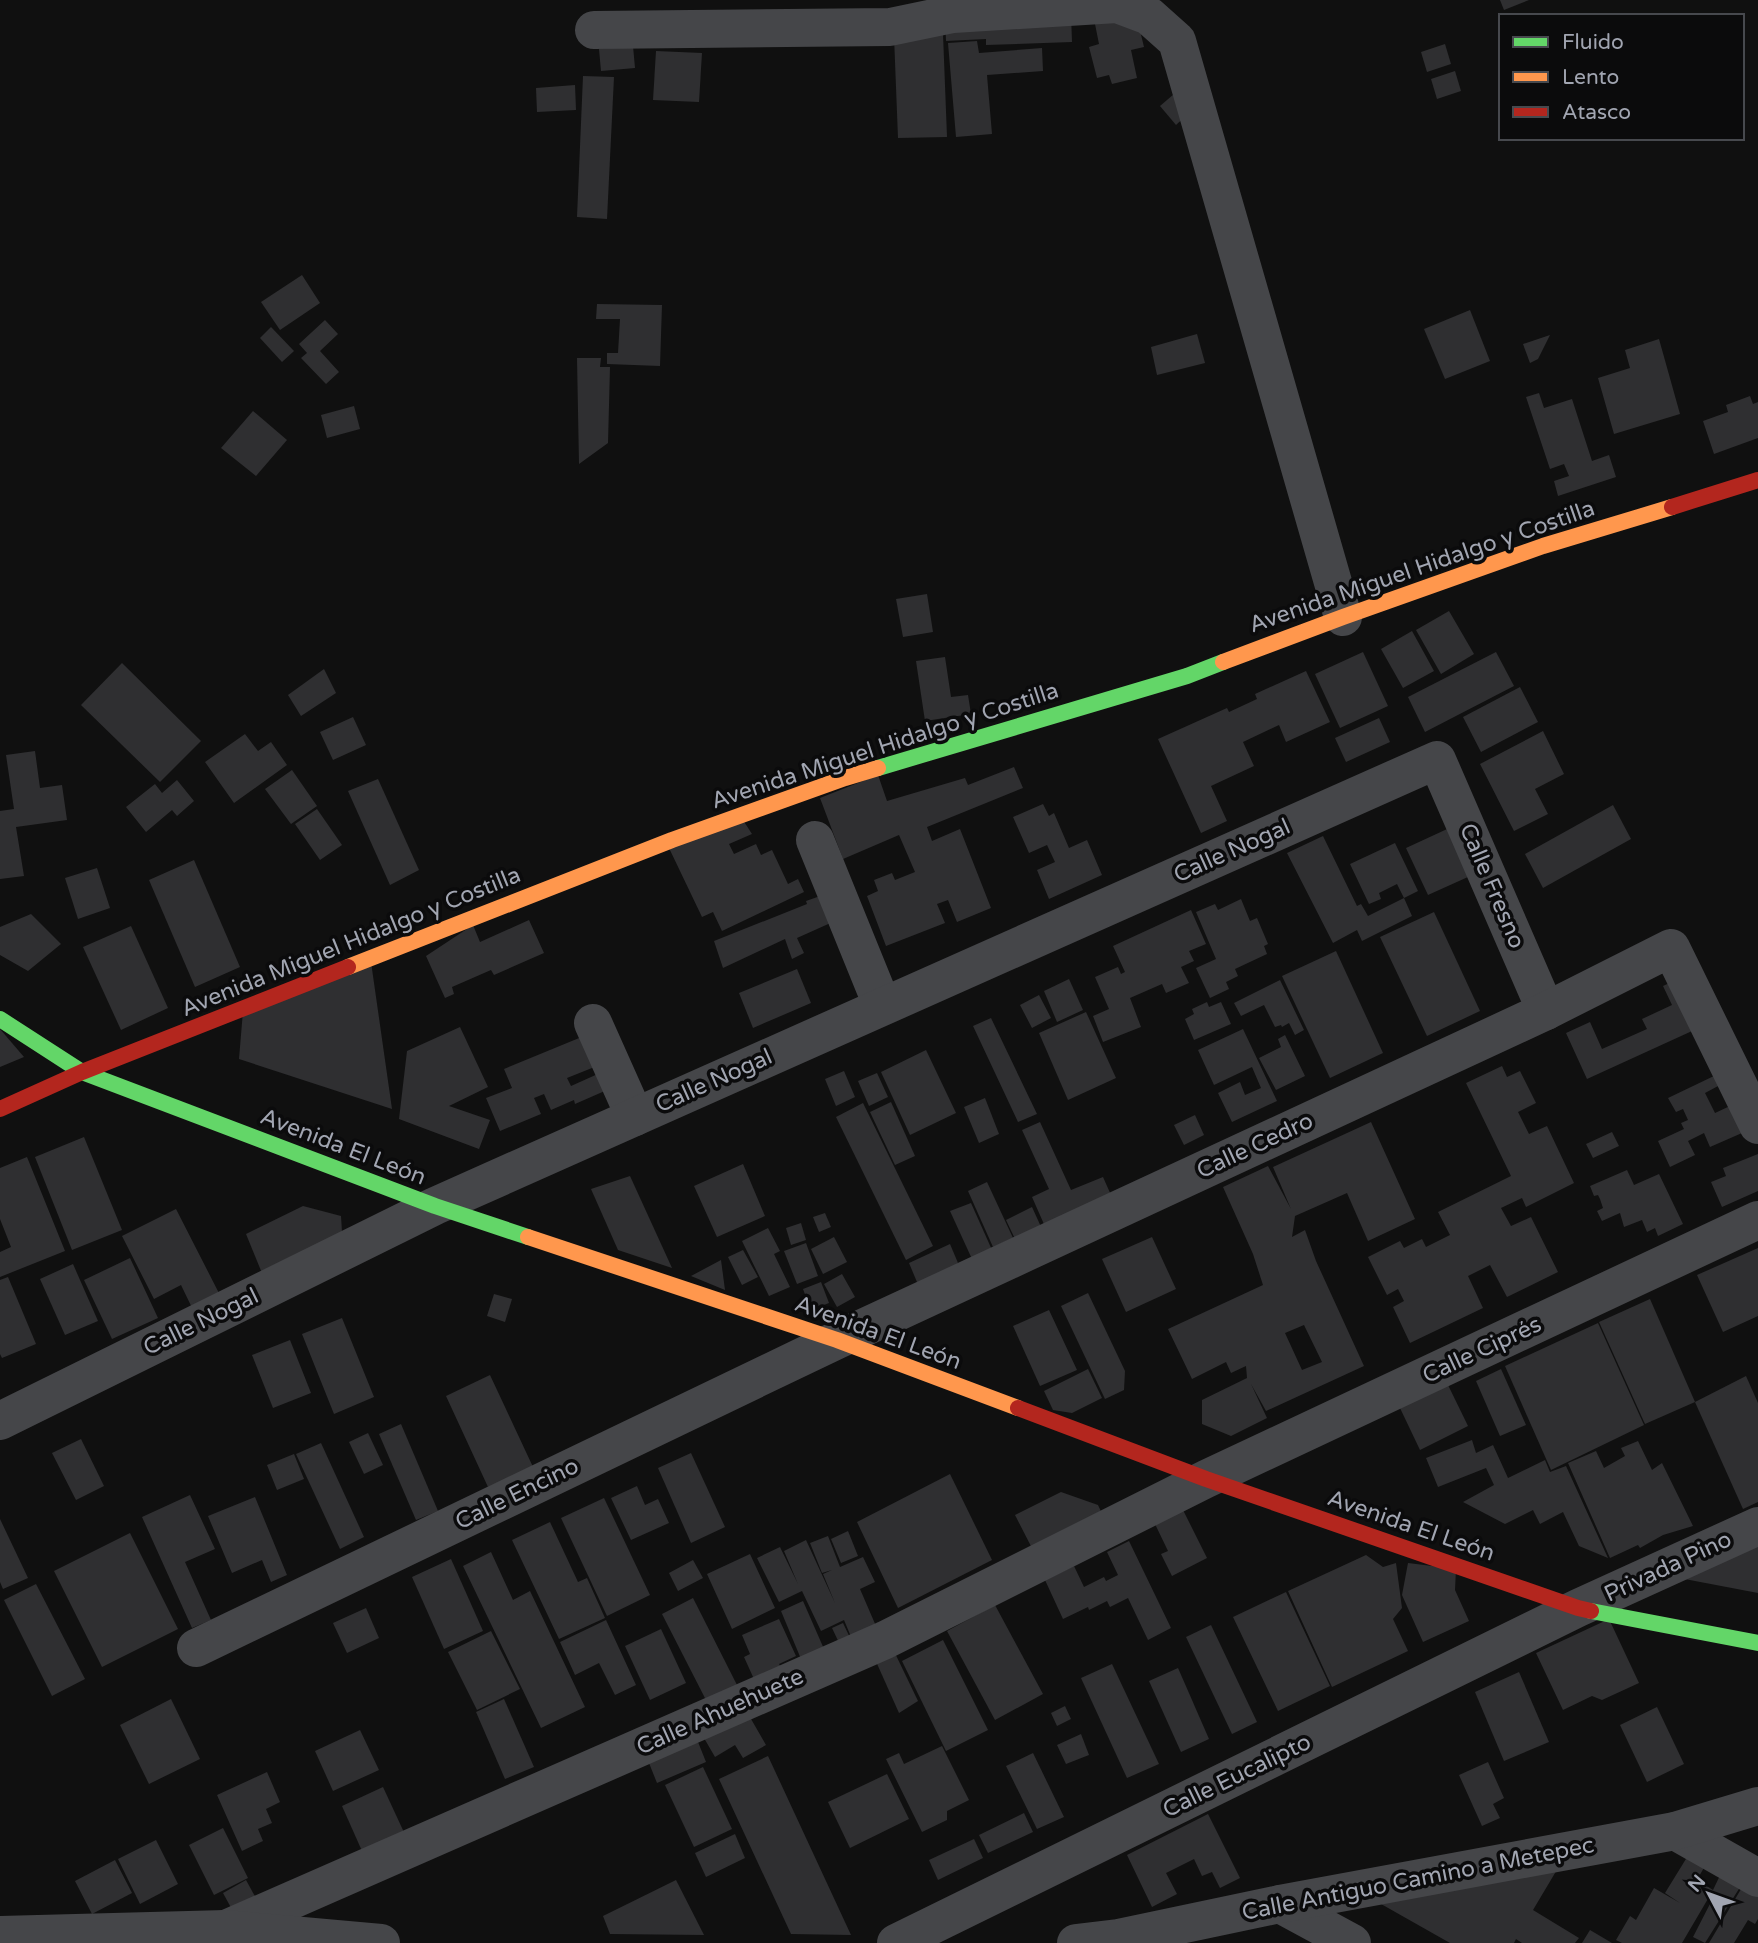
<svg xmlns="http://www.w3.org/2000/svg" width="1758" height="1943" font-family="'Varela Round',sans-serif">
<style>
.building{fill:#2f2f31;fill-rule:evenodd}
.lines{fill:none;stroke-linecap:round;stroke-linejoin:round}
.street{stroke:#454649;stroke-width:38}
.fast{stroke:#63d668;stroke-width:16}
.slow{stroke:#ff974d;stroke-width:16}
.jam{stroke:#b3261e;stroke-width:16}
.labels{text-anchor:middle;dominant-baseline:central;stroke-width:7;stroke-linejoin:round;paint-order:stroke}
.street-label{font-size:23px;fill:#a1a5b1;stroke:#0b0b0c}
</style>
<rect width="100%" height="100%" fill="#101010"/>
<g class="building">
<path d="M1500,0H1529L1504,10Z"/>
<path d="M1071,14L1072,42L986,45V39L946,41L945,19Z"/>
<path d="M1136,14L1144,47L1131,50L1137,78L1112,84L1109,75L1097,78L1089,47L1099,44L1095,24Z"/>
<path d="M943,34L947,137L898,138L894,36Z"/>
<path d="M977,41L979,53L1042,48L1043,71L987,75L992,134L956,137L948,43Z"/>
<path d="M1445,44L1451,64L1427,72L1421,52Z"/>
<path d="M633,46L635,68L601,71L599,49Z"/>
<path d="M656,51L702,53L699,102L653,100Z"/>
<path d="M1455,71L1461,91L1437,99L1431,79Z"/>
<path d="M583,76L614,77L607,219L577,217Z"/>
<path d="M575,85L576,110L537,112L536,88Z"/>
<path d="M1174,94L1190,112L1176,125L1160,106Z"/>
<path d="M302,275L320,303L280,330L261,302Z"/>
<path d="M597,304L662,305L660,366L607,364V353H618L620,319H596Z"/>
<path d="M1470,310L1490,361L1445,379L1424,329Z"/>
<path d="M325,320L338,334L320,351L339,372L326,384L301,358L307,353L299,344Z"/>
<path d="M271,327L294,351L282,362L260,338Z"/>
<path d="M1197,334L1205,363L1157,375L1151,347Z"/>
<path d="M1550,335L1538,359L1530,363L1523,344Z"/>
<path d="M1659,339L1680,414L1614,434L1598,378L1630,368L1625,350Z"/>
<path d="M577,358H601L600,367H610L608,443L579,464Z"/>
<path d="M1539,393L1544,408L1572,399L1592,461L1609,455L1616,477L1558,496L1554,481L1569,476L1564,464L1550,469L1526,397Z"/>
<path d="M1750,396L1753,404L1758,402V438L1714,454L1703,421L1728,412L1726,405Z"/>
<path d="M354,406L360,429L327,438L321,415Z"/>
<path d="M253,411L287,440L256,476L221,448Z"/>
<path d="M927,594L933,632L903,637L896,599Z"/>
<path d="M1449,611L1474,654L1441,674L1416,630Z"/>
<path d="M1412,631L1434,671L1403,688L1381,649Z"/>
<path d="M1363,652L1388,706L1340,728L1315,674Z"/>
<path d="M1496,652L1514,686L1425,732L1408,697Z"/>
<path d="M945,657L951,697L968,695L971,714L925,721L916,661Z"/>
<path d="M122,663L201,741L160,782L81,705Z"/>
<path d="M324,669L336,693L301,716L288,695Z"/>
<path d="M1306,671L1330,722L1286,742L1279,725L1243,742L1254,766L1211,786L1227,821L1201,833L1158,739L1227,708L1229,712L1257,699L1255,694Z"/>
<path d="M1520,687L1538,722L1481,752L1463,717Z"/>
<path d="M353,717L366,745L333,760L320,732Z"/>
<path d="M1379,718L1390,742L1346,762L1335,738Z"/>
<path d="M1543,731L1564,774L1535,789L1548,814L1514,831L1480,764Z"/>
<path d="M245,734L258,751L271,742L287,765L234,803L205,762Z"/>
<path d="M35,751L40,788L62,785L67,820L16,827L24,876L0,879V811L14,809L6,755Z"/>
<path d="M1014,767L1023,788L927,827L932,841L960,829L991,908L957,922L948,900L937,904L945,923L886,946L867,896L878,891L874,880L892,873L895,880L915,872L899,835L843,859L820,798L878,775L887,801L965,778L968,785Z"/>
<path d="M292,770L317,806L291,824L265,789Z"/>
<path d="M378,779L419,870L390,885L348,791Z"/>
<path d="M177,780L194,801L177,816L172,810L146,832L126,807L155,784L162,793Z"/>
<path d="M1043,804L1049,816L1054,813L1069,848L1087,840L1102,875L1049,899L1037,870L1055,862L1047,845L1029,853L1013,817Z"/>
<path d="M1613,805L1631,839L1543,888L1525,854Z"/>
<path d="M317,809L342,845L320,860L295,824Z"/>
<path d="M741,817L752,834L729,844L734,854L756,844L761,855L772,850L788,884L798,879L804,892L722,931L713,912L702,917L669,848Z"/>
<path d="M1458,824L1479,872L1428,895L1406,848Z"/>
<path d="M1323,836L1357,906L1361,904L1368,916L1404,898L1412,916L1362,941L1357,930L1333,943L1287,853Z"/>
<path d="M1395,843L1418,891L1404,898L1397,884L1379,893L1381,899L1369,904L1350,864Z"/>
<path d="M194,860L240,967L195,987L149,880Z"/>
<path d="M97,868L110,908L78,919L65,878Z"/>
<path d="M823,895L835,921L797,938L804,953L792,959L785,939L723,968L714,941L807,904L806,901Z"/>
<path d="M1241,899L1250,921L1257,918L1268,944L1264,946L1267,954L1235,969L1238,976L1226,982L1229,989L1210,998L1196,968L1216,959L1196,912L1215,904L1218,910Z"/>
<path d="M1191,910L1206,944L1189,951L1194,961L1181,967L1189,983L1166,993L1162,984L1130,998L1141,1027L1103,1042L1093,1016L1109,1009L1095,977L1118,967L1121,974L1125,972L1113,946Z"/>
<path d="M1434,912L1480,1011L1427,1036L1380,937Z"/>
<path d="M31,914L61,944L28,971L0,955V927Z"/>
<path d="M529,920L544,953L494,975L491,970L452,987L454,994L445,998L426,956L473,925L480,942Z"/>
<path d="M131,926L168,1008L121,1030L83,947Z"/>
<path d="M1336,951L1383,1053L1330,1078L1282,976Z"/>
<path d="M371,962L392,1109L239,1059L243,1011Z"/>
<path d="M797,969L811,1003L753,1028L739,993Z"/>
<path d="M1680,978L1703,1026L1587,1079L1566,1033L1590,1022L1602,1049L1647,1029L1642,1019L1672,1005L1663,986Z"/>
<path d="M1069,979L1083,1010L1057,1022L1044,991Z"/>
<path d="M1280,980L1304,1030L1295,1035L1289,1023L1282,1027L1281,1025L1275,1027L1264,1005L1241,1016L1234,1003Z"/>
<path d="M1039,995L1051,1018L1032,1028L1020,1005Z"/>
<path d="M1207,1002L1209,1007L1221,1002L1231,1024L1194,1040L1185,1019L1194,1014L1192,1009Z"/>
<path d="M1086,1012L1116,1078L1068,1100L1039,1033Z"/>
<path d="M991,1018L1037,1114L1018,1122L973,1026Z"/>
<path d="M460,1027L488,1087L449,1106L490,1120L479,1149L399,1119L407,1051Z"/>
<path d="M0,1029L24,1057L0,1067Z"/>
<path d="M1243,1029L1277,1101L1232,1122L1218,1093L1240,1082L1245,1095L1261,1088L1252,1067L1214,1085L1198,1050Z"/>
<path d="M1285,1035L1305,1076L1276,1090L1259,1058L1281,1047L1278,1039Z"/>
<path d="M584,1036L597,1066L567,1078L571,1086L600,1073L607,1090L575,1104L574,1100L551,1110L544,1094L534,1098L541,1114L500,1131L486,1098L512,1088L504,1069Z"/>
<path d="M926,1050L956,1113L910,1135L881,1072Z"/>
<path d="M1502,1066L1507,1077L1520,1071L1536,1103L1518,1112L1529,1134L1547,1126L1574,1183L1526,1207L1522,1198L1501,1208L1511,1226L1531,1217L1558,1272L1507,1297L1490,1265L1468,1276L1483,1308L1410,1343L1393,1307L1404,1301L1398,1289L1387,1295L1368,1257L1400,1241L1404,1248L1422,1239L1426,1247L1450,1235L1438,1212L1511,1176L1466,1083Z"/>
<path d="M844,1071L855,1097L836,1106L825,1079Z"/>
<path d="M877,1073L888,1097L869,1106L858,1081Z"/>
<path d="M1716,1075L1720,1085L1705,1093L1715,1113L1730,1106L1742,1133L1710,1147L1704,1133L1688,1141L1695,1155L1670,1167L1658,1141L1684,1129L1681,1123L1688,1120L1683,1109L1676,1112L1668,1098Z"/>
<path d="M985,1098L999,1134L979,1143L964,1107Z"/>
<path d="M891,1102L915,1156L895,1165L870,1112Z"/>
<path d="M863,1103L933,1246L906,1260L836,1117Z"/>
<path d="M1195,1115L1204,1135L1184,1145L1174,1125Z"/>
<path d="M1040,1122L1071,1190L1103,1177L1115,1204L1047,1231L1032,1197L1049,1189L1022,1130Z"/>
<path d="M1371,1122L1415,1219L1368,1241L1347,1193L1295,1216L1292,1237L1305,1230L1316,1261L1364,1366L1266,1411L1251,1384L1267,1418L1231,1436L1202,1424V1400L1247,1378L1246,1366L1231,1373L1226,1362L1192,1379L1168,1329L1263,1285L1253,1254L1223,1187L1268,1166L1291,1209L1273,1167ZM1304,1325L1322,1362L1302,1370L1285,1333Z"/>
<path d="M1612,1132L1619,1146L1593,1158L1586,1144Z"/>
<path d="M84,1137L122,1230L72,1250L35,1157Z"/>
<path d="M1758,1154V1191L1722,1207L1711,1182L1726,1176L1723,1168Z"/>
<path d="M27,1157L65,1251L0,1277V1252L11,1247L0,1219V1168Z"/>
<path d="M743,1164L765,1216L717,1237L694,1186Z"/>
<path d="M1627,1170L1634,1185L1659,1174L1683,1224L1658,1236L1655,1228L1647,1232L1642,1220L1624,1227L1620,1213L1602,1221L1597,1211L1603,1208L1600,1199L1598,1195L1594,1196L1590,1186Z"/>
<path d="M630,1176L672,1268L618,1250L591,1189Z"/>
<path d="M987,1182L1013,1238L993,1247L968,1191Z"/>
<path d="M971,1203L992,1250L972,1259L950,1211Z"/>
<path d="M303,1206L341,1216L343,1249L266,1283L246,1234Z"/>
<path d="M1032,1207L1042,1229L1016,1241L1006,1220Z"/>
<path d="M176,1209L223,1301L196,1316L181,1285L154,1299L122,1236Z"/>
<path d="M825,1213L831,1227L819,1232L813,1217Z"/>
<path d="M801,1223L806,1240L791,1245L786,1228Z"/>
<path d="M768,1228L780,1251L774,1254L790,1287L769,1296L742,1241Z"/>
<path d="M834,1237L847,1262L823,1274L811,1249Z"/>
<path d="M1152,1237L1176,1289L1126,1312L1102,1259Z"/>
<path d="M806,1243L818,1276L797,1284L784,1251Z"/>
<path d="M950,1244L958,1263L922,1294L909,1263Z"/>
<path d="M1758,1248V1316L1723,1332L1697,1275Z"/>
<path d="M743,1250L758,1277L742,1285L728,1257Z"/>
<path d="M130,1258L158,1318L112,1339L84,1280Z"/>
<path d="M721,1260L725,1290L691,1276Z"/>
<path d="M73,1264L98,1321L65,1335L40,1279Z"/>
<path d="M842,1274L855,1297L837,1307L824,1284Z"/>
<path d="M8,1277L36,1344L2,1358L0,1354V1280Z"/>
<path d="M821,1282L829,1303L811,1310L803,1289Z"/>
<path d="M1088,1293L1125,1371L1124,1390L1105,1399L1061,1306Z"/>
<path d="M494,1294L512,1299L505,1322L487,1316Z"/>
<path d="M1650,1299L1695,1402L1645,1424L1599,1322Z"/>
<path d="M1049,1310L1077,1370L1040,1386L1013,1326Z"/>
<path d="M342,1318L374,1397L334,1414L302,1334Z"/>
<path d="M1598,1323L1644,1425L1551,1470L1505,1366Z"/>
<path d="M290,1340L311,1393L273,1408L252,1355Z"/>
<path d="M1088,1369L1102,1398L1072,1413L1053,1410L1044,1391Z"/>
<path d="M1501,1369L1526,1425L1500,1436L1476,1381Z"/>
<path d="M490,1375L533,1467L488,1487L446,1396Z"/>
<path d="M1746,1376L1758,1403V1502L1743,1509L1695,1402Z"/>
<path d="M1448,1385L1468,1426L1420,1450L1400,1408Z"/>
<path d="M401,1424L438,1511L416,1520L379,1434Z"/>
<path d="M368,1433L383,1465L364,1474L349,1442Z"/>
<path d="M81,1439L104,1486L76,1500L52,1453Z"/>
<path d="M1472,1440L1476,1453L1493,1445L1508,1478L1545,1460L1550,1472L1566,1466L1608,1558L1579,1546L1563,1512L1540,1524L1533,1510L1505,1524L1463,1502L1494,1485L1486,1468L1438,1487L1426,1458Z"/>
<path d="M1638,1441L1652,1470L1662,1463L1693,1526L1663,1535L1640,1548L1638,1545L1610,1558L1568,1463L1596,1451L1604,1468L1625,1456L1621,1448Z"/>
<path d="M321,1443L364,1537L340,1549L296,1454Z"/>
<path d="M691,1453L725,1527L691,1543L658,1468Z"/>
<path d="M294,1454L304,1479L277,1490L267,1465Z"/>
<path d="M950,1474L992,1560L898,1608L857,1522Z"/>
<path d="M637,1486L645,1505L658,1499L669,1523L631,1540L611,1498Z"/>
<path d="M1061,1492L1098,1505L1104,1518L1035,1554L1015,1515Z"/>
<path d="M190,1495L215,1549L185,1562L211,1620L192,1628L142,1517Z"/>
<path d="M255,1497L287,1575L271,1582L262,1560L232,1573L208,1516Z"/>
<path d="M604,1498L650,1595L607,1616L561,1518Z"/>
<path d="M1183,1510L1207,1558L1172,1576L1161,1554L1168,1551L1155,1524Z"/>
<path d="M0,1519L28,1578L3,1589L0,1582Z"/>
<path d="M550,1522L578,1582L587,1578L605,1618L559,1639L512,1540Z"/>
<path d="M848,1531L858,1556L841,1563L831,1539Z"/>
<path d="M130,1533L178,1629L102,1667L54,1571Z"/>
<path d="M828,1536L840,1567L863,1557L875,1582L860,1589L879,1633L854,1644L844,1620L821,1631L802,1591L779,1602L757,1558L780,1547L798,1584L784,1551L806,1540L835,1603L823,1574L832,1570L822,1573L810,1543Z"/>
<path d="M1758,1540V1593L1674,1577Z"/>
<path d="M1129,1541L1171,1628L1148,1640L1128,1598L1110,1607L1107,1601L1089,1610L1088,1607L1063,1619L1045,1580L1074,1566L1084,1587L1104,1577L1106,1581L1118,1575L1107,1552Z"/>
<path d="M491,1552L513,1600L530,1591L585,1707L541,1728L463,1566Z"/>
<path d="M750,1554L775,1608L732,1629L707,1574Z"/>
<path d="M1366,1555L1383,1567L1396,1563L1402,1608L1393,1619L1408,1651L1332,1687L1288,1591Z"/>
<path d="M451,1559L483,1631L444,1649L412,1577Z"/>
<path d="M693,1560L703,1578L678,1591L669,1573Z"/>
<path d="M1408,1563L1456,1569L1455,1590L1469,1621L1423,1642L1402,1595Z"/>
<path d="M36,1584L85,1679L52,1696L4,1600Z"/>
<path d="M1286,1592L1330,1686L1278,1711L1233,1617Z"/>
<path d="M693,1598L738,1687L707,1702L662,1614Z"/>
<path d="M803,1601L824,1649L801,1659L781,1611Z"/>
<path d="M995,1605L1043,1694L995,1720L947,1631Z"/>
<path d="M366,1608L379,1638L347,1653L333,1623Z"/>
<path d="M779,1619L796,1656L779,1664L785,1675L758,1688L744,1657L750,1654L742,1635Z"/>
<path d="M1609,1619L1639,1683L1602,1700L1592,1696L1563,1710L1536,1653Z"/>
<path d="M606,1620L636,1685L615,1695L599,1663L575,1675L560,1642Z"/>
<path d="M843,1623L853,1644L842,1649L832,1628Z"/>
<path d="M1211,1625L1257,1722L1232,1734L1186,1637Z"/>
<path d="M661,1629L686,1683L650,1700L625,1646Z"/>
<path d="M491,1631L520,1689L477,1710L448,1652Z"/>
<path d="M943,1640L988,1730L946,1751L902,1661Z"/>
<path d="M892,1647L918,1701L899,1713L874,1657Z"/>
<path d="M1112,1664L1159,1764L1127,1778L1081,1678Z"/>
<path d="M1178,1668L1209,1739L1181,1752L1149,1681Z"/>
<path d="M1519,1672L1549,1742L1504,1761L1475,1692Z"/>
<path d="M171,1699L200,1759L149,1784L120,1725Z"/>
<path d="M504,1699L534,1767L505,1779L476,1712Z"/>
<path d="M1065,1706L1071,1719L1057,1726L1051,1713Z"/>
<path d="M1657,1707L1684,1764L1647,1782L1620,1725Z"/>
<path d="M747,1712L766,1745L743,1758L735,1745L715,1757L704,1738Z"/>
<path d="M360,1730L379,1770L333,1791L315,1751Z"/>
<path d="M1081,1734L1089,1755L1066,1764L1057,1745Z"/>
<path d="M698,1742L706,1762L657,1783L649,1763Z"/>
<path d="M942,1746L969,1800L947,1811V1820L922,1832L886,1759L899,1753L904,1764Z"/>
<path d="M1033,1753L1064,1817L1037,1829L1006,1766Z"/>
<path d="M768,1756L851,1935L791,1934L719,1779Z"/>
<path d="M1488,1762L1504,1798L1493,1804L1500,1818L1482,1826L1459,1775Z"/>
<path d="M703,1767L732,1829L694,1847L665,1785Z"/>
<path d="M267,1772L280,1802L266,1809L272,1823L258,1829L263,1841L242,1851L217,1795Z"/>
<path d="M887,1774L909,1819L850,1848L828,1802Z"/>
<path d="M383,1787L408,1841L366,1860L342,1806Z"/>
<path d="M1024,1813L1033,1832L988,1853L979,1835Z"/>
<path d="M1208,1814L1240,1878L1220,1888L1212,1872L1202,1876L1194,1859L1166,1873L1177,1894L1152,1907L1127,1855Z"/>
<path d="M223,1828L248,1878L214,1895L189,1845Z"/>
<path d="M735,1834L745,1858L706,1877L695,1853Z"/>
<path d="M974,1839L983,1858L938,1880L929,1860Z"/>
<path d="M156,1840L178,1884L140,1904L118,1859Z"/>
<path d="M1689,1854L1706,1864L1697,1880L1713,1890L1725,1865L1747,1876L1705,1943L1693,1937L1713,1898L1709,1897L1682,1943H1622L1616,1940L1630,1916L1636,1920L1654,1888L1680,1903L1665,1893Z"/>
<path d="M115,1860L132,1893L92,1914L75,1881Z"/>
<path d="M1558,1868L1533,1910L1579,1938L1575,1943H1522L1516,1939L1514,1943H1450L1374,1900Z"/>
<path d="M1747,1879L1758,1886V1919L1755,1924L1748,1920L1734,1943H1709Z"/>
<path d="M246,1880L258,1902L235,1915L223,1893Z"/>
<path d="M676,1880L704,1935L610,1934L603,1916Z"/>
<path d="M1590,1930L1612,1943H1582Z"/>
</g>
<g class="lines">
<g class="street">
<path d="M594,30L890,27L953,14L1117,4L1149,16L1177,41L1343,617"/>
<path d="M815,840L882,1005"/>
<path d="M593,1023L635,1117"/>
<path d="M0,1421L435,1206L1437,760L1546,1011"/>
<path d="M196,1648L837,1340L1546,1011L1671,948L1758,1125"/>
<path d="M1675,1831L1758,1878"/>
<path d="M1280,1904L1352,1943"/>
<path d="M226,1929L885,1640L1206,1479L1758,1220"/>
<path d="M0,1935L226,1929L381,1943"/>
<path d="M896,1943L1578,1608L1758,1526"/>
<path d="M1076,1943L1118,1938L1280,1904L1675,1831L1758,1806"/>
</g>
<g class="fast">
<path d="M878,768L1187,676L1223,662"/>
<path d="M0,1019L82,1072L435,1206L528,1237"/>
<path d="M1591,1611L1758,1643"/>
</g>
<g class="slow">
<path d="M1223,662L1343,617L1543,546L1672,507"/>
<path d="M348,967L672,840L845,778L878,768"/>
<path d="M528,1237L837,1340L1018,1408"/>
</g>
<g class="jam">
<path d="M1672,507L1758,480"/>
<path d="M0,1109L82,1072L348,967"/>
<path d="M1018,1408L1206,1479L1578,1608L1591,1611"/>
</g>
</g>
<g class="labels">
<g class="street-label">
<text transform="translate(1422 567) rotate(-19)">Avenida Miguel Hidalgo y Costilla</text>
<text transform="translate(885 746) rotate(-18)">Avenida Miguel Hidalgo y Costilla</text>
<text transform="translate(1232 851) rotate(-24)">Calle Nogal</text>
<text transform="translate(1492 886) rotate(67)">Calle Fresno</text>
<text transform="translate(351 942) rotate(-22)">Avenida Miguel Hidalgo y Costilla</text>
<text transform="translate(714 1081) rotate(-24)">Calle Nogal</text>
<text transform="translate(1255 1146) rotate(-25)">Calle Cedro</text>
<text transform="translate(343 1147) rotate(21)">Avenida El León</text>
<text transform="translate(201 1322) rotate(-26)">Calle Nogal</text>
<text transform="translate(878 1333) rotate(20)">Avenida El León</text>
<text transform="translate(1482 1350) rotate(-25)">Calle Ciprés</text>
<text transform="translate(517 1494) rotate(-26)">Calle Encino</text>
<text transform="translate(1411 1526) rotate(19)">Avenida El León</text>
<text transform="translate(1668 1567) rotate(-25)">Privada Pino</text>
<text transform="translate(720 1712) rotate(-24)">Calle Ahuehuete</text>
<text transform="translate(1237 1776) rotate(-26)">Calle Eucalipto</text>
<text transform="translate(1418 1879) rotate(-11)">Calle Antiguo Camino a Metepec</text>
</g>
</g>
<rect x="1499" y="14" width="245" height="126" fill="#0b0b0c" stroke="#47494e" stroke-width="2"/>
<rect x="1513" y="37" width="35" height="10" fill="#63d668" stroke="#47494e" stroke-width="2"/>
<text x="1562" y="49" font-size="21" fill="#a1a5b1">Fluido</text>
<rect x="1513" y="72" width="35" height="10" fill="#ff974d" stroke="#47494e" stroke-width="2"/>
<text x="1562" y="84" font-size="21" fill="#a1a5b1">Lento</text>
<rect x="1513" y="107" width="35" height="10" fill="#b3261e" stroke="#47494e" stroke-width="2"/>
<text x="1562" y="119" font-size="21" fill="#a1a5b1">Atasco</text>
<g transform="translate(1709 1894) rotate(311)" stroke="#0b0b0c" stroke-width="5" paint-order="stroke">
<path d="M0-5L12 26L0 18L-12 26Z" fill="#a1a5b1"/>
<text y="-10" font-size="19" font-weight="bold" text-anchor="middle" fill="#a1a5b1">N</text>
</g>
</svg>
